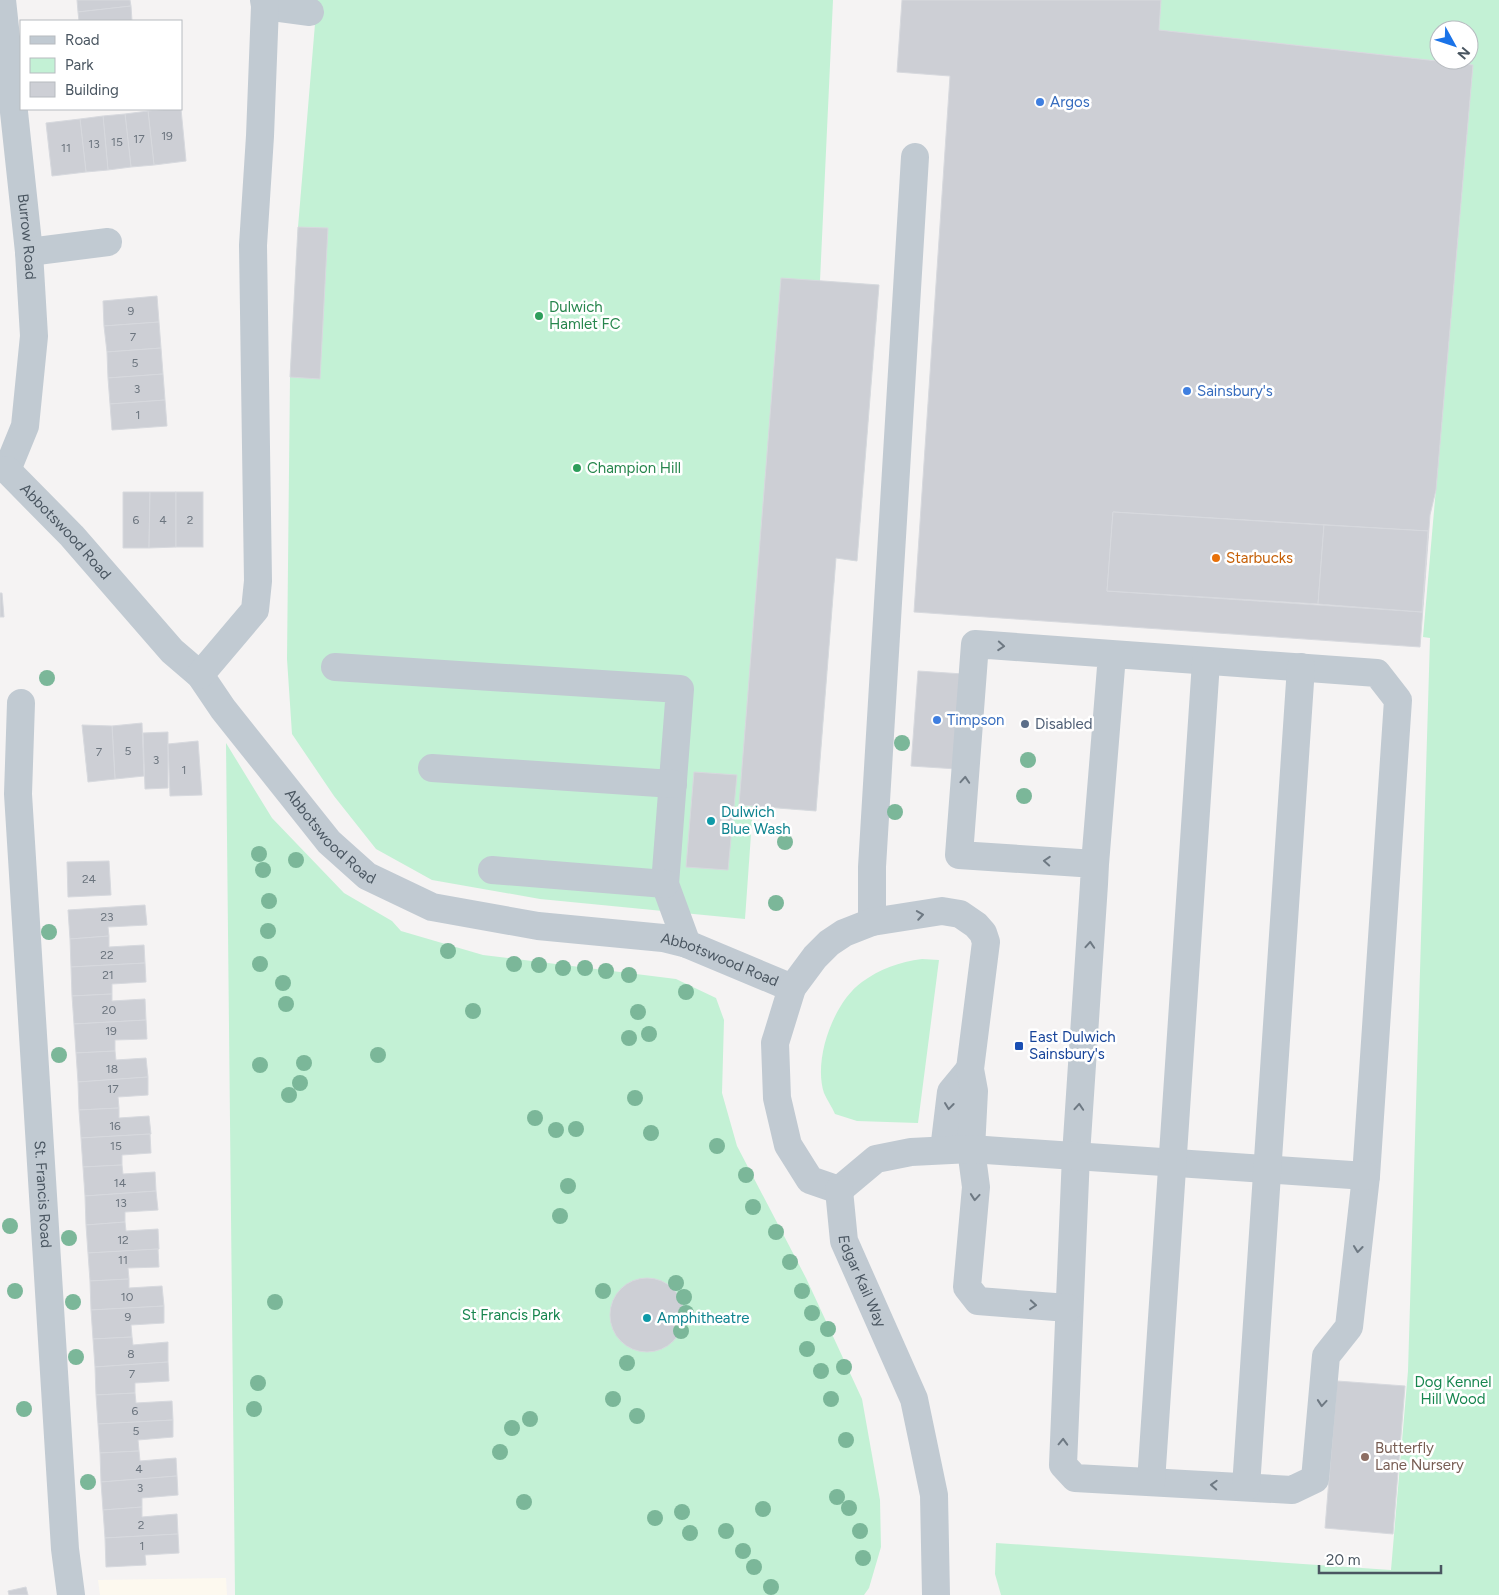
<svg xmlns="http://www.w3.org/2000/svg" width="1499" height="1595" font-family="Figtree,sans-serif">
<style>
.commercial{fill:#fdf9ef}
.green{fill:#c3f1d5;fill-rule:evenodd}
.building{fill:#cdcfd5;stroke:#d7d9de;fill-rule:evenodd}
.lines{fill:none;stroke-linecap:round;stroke-linejoin:round}
.minor{stroke:#c1cad2;stroke-width:28}
.tree{fill:#7bb799}
.oneway{stroke:#6e7983}
.shop-dot{fill:#3f7fe0;stroke:#fff;stroke-width:2}
.leisure-dot{fill:#2e9e5b;stroke:#fff;stroke-width:2}
.food-dot{fill:#e8710a;stroke:#fff;stroke-width:2}
.service-dot{fill:#5c6f8a;stroke:#fff;stroke-width:2}
.culture-dot{fill:#0f9aa8;stroke:#fff;stroke-width:2}
.transit-dot{fill:#1a4fb4;stroke:#fff;stroke-width:2}
.education-dot{fill:#8d6e63;stroke:#fff;stroke-width:2}
.labels{text-anchor:middle;dominant-baseline:central;stroke-width:5;stroke-linejoin:round;paint-order:stroke}
.number-label{font-size:12px;fill:#6b747e}
.shop-label{font-size:15px;fill:#366cbe;stroke:#fff;text-anchor:start}
.street-label{font-size:15px;fill:#4a5661;stroke:#fff}
.leisure-label{font-size:15px;fill:#27864d;stroke:#fff;text-anchor:start}
.food-label{font-size:15px;fill:#c56008;stroke:#fff;text-anchor:start}
.service-label{font-size:15px;fill:#4e5e75;stroke:#fff;text-anchor:start}
.culture-label{font-size:15px;fill:#0d838f;stroke:#fff;text-anchor:start}
.transit-label{font-size:15px;fill:#164399;stroke:#fff;text-anchor:start}
.park-label{font-size:15px;fill:#17864f;stroke:#fff}
.education-label{font-size:15px;fill:#785e54;stroke:#fff;text-anchor:start}
</style>
<rect width="100%" height="100%" fill="#f5f3f3"/>
<path class="commercial" d="M226,1578L227,1595H100L98,1580Z"/>
<g class="green">
<path d="M317,0H833L820,281L879,285L857,561L836,558L816,811L753,806L745,919L540,899L432,880L376,849L334,796L292,734L287,659L290,377L298,227Z"/>
<path d="M1161,0H1499V1595H1001L995,1574L996,1543L1391,1570L1408,1371L1430,638L1423,637L1473,65L1159,30ZM1439,30H1469V60H1439Z"/>
<path d="M226,743L272,818L344,893L392,921L401,931L483,955L676,979L716,998L724,1020L722,1093L737,1146L806,1278L862,1399L880,1500L881,1547L869,1588L864,1595H235Z"/>
<path d="M922,959L939,960L918,1123L857,1121L835,1114C832,1107 827,1100 824,1093C813,1060 833,1003 862,982C880,969 899,962 922,959Z"/>
</g>
<g class="building">
<path d="M77,0H130L131,6L78,12Z"/>
<path d="M902,0H1161L1159,30L1473,65L1436,490L1430,515L1420,647L914,612L950,76L897,72ZM1113,512L1428,531L1422,612L1107,591Z"/>
<path d="M131,6L132,21H79L78,12Z"/>
<path d="M169,109H181L186,161L154,165L148,111Z"/>
<path d="M148,111L154,165L131,167L125,114Z"/>
<path d="M125,114L131,167L108,170L103,116Z"/>
<path d="M103,116L108,170L86,172L80,119Z"/>
<path d="M80,119L86,172L52,176L46,123Z"/>
<path d="M298,227L328,228L320,379L290,377Z"/>
<path d="M781,278L879,285L857,561L836,558L816,811L739,805Z"/>
<path d="M157,296L159,322L104,326L103,301Z"/>
<path d="M159,322L161,348L107,352L104,326Z"/>
<path d="M161,348L163,374L108,378L107,352Z"/>
<path d="M163,374L165,400L110,404L108,378Z"/>
<path d="M165,400L167,426L112,430L110,404Z"/>
<path d="M123,492H150L149,548H123Z"/>
<path d="M150,492H176V547L149,548Z"/>
<rect x="176" y="492" width="27" height="55"/>
<path d="M1113,512L1324,525L1318,604L1107,591Z"/>
<path d="M1324,525L1428,531L1422,612L1318,604Z"/>
<path d="M0,593H2L4,617H0Z"/>
<path d="M918,671L963,674L957,769L911,766Z"/>
<path d="M142,723L144,776L115,779L112,726Z"/>
<path d="M82,725L112,726L115,779L88,782Z"/>
<path d="M168,732V788L145,789L143,733Z"/>
<path d="M198,741L202,795L170,796L168,744Z"/>
<path d="M694,772L737,775L728,870L686,867Z"/>
<path d="M109,861L111,895L68,897L67,862Z"/>
<path d="M145,905L147,925L108,927L109,936L70,939L68,910Z"/>
<path d="M109,936V947L144,945L145,963L71,967L70,939Z"/>
<path d="M145,963L146,982L112,984V994L72,996L71,967Z"/>
<path d="M112,994V1001L145,999L146,1020L74,1024L72,996Z"/>
<path d="M146,1020L147,1039L115,1040V1051L76,1053L74,1024Z"/>
<path d="M115,1051L116,1060L146,1058L148,1077L78,1082L76,1053Z"/>
<path d="M148,1077V1095L118,1097L119,1108L79,1110L78,1082Z"/>
<path d="M119,1108V1118L149,1116L151,1134L81,1138L79,1110Z"/>
<path d="M150,1134L151,1153L122,1155V1165L83,1167L81,1138Z"/>
<path d="M122,1165L123,1174L155,1172L156,1191L85,1196L83,1167Z"/>
<path d="M156,1191L158,1210L125,1212V1222L86,1225L85,1196Z"/>
<path d="M125,1222L126,1231L158,1229L159,1249L88,1253L86,1225Z"/>
<path d="M158,1249L159,1267L128,1268L129,1279L90,1281L88,1253Z"/>
<circle cx="647" cy="1315" r="37"/>
<path d="M129,1279V1288L162,1286L164,1306L91,1310L90,1281Z"/>
<path d="M164,1306V1323L131,1325L132,1337L93,1339L91,1310Z"/>
<path d="M132,1337L133,1345L168,1342V1362L95,1367L93,1339Z"/>
<path d="M168,1362L169,1381L135,1383V1393L96,1395L95,1367Z"/>
<path d="M1337,1381L1405,1386L1393,1534L1325,1528Z"/>
<path d="M135,1393L136,1403L172,1401L173,1420L98,1424L96,1395Z"/>
<path d="M173,1420V1437L138,1440L139,1451L100,1453L98,1424Z"/>
<path d="M139,1451L140,1461L176,1458L177,1476L101,1482L100,1453Z"/>
<path d="M177,1476L178,1495L142,1498V1507L103,1510L101,1482Z"/>
<path d="M142,1507V1517L177,1514L178,1534L105,1538L103,1510Z"/>
<path d="M178,1534L179,1553L145,1555L146,1565L106,1567L105,1538Z"/>
<path d="M26,1587L28,1595H9L8,1591Z"/>
</g>
<g class="lines">
<g class="minor">
<path id="s1" d="M2,0L29,252L34,336L25,426L7,470"/>
<path d="M265,6L310,12"/>
<path d="M29,252L108,242"/>
<path id="s2" d="M7,470L72,536L172,651L200,675L223,709L329,842L367,876L432,907L538,926L663,938L687,944L792,988"/>
<path d="M335,667L680,689L665,884L687,944"/>
<path d="M200,675L255,610L258,581L253,245L260,136L265,6L264,0"/>
<path id="s3" d="M21,703L18,794L65,1549L71,1595"/>
<path d="M432,768L673,784"/>
<path d="M1095,864L959,855L975,644L1377,673L1398,700L1366,1176L1349,1327L1326,1356L1315,1479L1292,1490L1075,1478L1063,1465L1076,1155L1094,884L1095,864L1112,655"/>
<path d="M492,870L665,884"/>
<path d="M872,922V867L915,157"/>
<path d="M944,1150L951,1092L970,1069"/>
<path d="M839,1190L810,1180L788,1145L777,1098L775,1043L792,988L815,957L829,943L844,933L872,922L942,911L960,914L976,925L983,933L986,942L970,1069L974,1091L971,1149L976,1187L967,1287L978,1301L1068,1308"/>
<path d="M839,1190L876,1159L911,1152L971,1149L1366,1176"/>
<path id="s4" d="M839,1190L844,1241L914,1399L934,1495L936,1595"/>
<path d="M1151,1482L1206,662"/>
<path d="M1246,1487L1301,667"/>
</g>
</g>
<g class="tree">
<circle cx="47" cy="678" r="8"/>
<circle cx="902" cy="743" r="8"/>
<circle cx="1028" cy="760" r="8"/>
<circle cx="1024" cy="796" r="8"/>
<circle cx="895" cy="812" r="8"/>
<circle cx="785" cy="842" r="8"/>
<circle cx="259" cy="854" r="8"/>
<circle cx="296" cy="860" r="8"/>
<circle cx="263" cy="870" r="8"/>
<circle cx="269" cy="901" r="8"/>
<circle cx="776" cy="903" r="8"/>
<circle cx="268" cy="931" r="8"/>
<circle cx="49" cy="932" r="8"/>
<circle cx="448" cy="951" r="8"/>
<circle cx="260" cy="964" r="8"/>
<circle cx="514" cy="964" r="8"/>
<circle cx="539" cy="965" r="8"/>
<circle cx="563" cy="968" r="8"/>
<circle cx="585" cy="968" r="8"/>
<circle cx="606" cy="971" r="8"/>
<circle cx="629" cy="975" r="8"/>
<circle cx="283" cy="983" r="8"/>
<circle cx="686" cy="992" r="8"/>
<circle cx="286" cy="1004" r="8"/>
<circle cx="473" cy="1011" r="8"/>
<circle cx="638" cy="1012" r="8"/>
<circle cx="649" cy="1034" r="8"/>
<circle cx="629" cy="1038" r="8"/>
<circle cx="59" cy="1055" r="8"/>
<circle cx="378" cy="1055" r="8"/>
<circle cx="304" cy="1063" r="8"/>
<circle cx="260" cy="1065" r="8"/>
<circle cx="300" cy="1083" r="8"/>
<circle cx="289" cy="1095" r="8"/>
<circle cx="635" cy="1098" r="8"/>
<circle cx="535" cy="1118" r="8"/>
<circle cx="576" cy="1129" r="8"/>
<circle cx="556" cy="1130" r="8"/>
<circle cx="651" cy="1133" r="8"/>
<circle cx="717" cy="1146" r="8"/>
<circle cx="746" cy="1175" r="8"/>
<circle cx="568" cy="1186" r="8"/>
<circle cx="753" cy="1207" r="8"/>
<circle cx="560" cy="1216" r="8"/>
<circle cx="10" cy="1226" r="8"/>
<circle cx="776" cy="1232" r="8"/>
<circle cx="69" cy="1238" r="8"/>
<circle cx="790" cy="1262" r="8"/>
<circle cx="676" cy="1283" r="8"/>
<circle cx="15" cy="1291" r="8"/>
<circle cx="603" cy="1291" r="8"/>
<circle cx="802" cy="1291" r="8"/>
<circle cx="684" cy="1297" r="8"/>
<circle cx="73" cy="1302" r="8"/>
<circle cx="275" cy="1302" r="8"/>
<circle cx="686" cy="1313" r="8"/>
<circle cx="812" cy="1313" r="8"/>
<circle cx="828" cy="1329" r="8"/>
<circle cx="681" cy="1331" r="8"/>
<circle cx="807" cy="1349" r="8"/>
<circle cx="76" cy="1357" r="8"/>
<circle cx="627" cy="1363" r="8"/>
<circle cx="844" cy="1367" r="8"/>
<circle cx="821" cy="1371" r="8"/>
<circle cx="258" cy="1383" r="8"/>
<circle cx="613" cy="1399" r="8"/>
<circle cx="831" cy="1399" r="8"/>
<circle cx="24" cy="1409" r="8"/>
<circle cx="254" cy="1409" r="8"/>
<circle cx="637" cy="1416" r="8"/>
<circle cx="530" cy="1419" r="8"/>
<circle cx="512" cy="1428" r="8"/>
<circle cx="846" cy="1440" r="8"/>
<circle cx="500" cy="1452" r="8"/>
<circle cx="88" cy="1482" r="8"/>
<circle cx="837" cy="1497" r="8"/>
<circle cx="524" cy="1502" r="8"/>
<circle cx="849" cy="1508" r="8"/>
<circle cx="763" cy="1509" r="8"/>
<circle cx="682" cy="1512" r="8"/>
<circle cx="655" cy="1518" r="8"/>
<circle cx="726" cy="1531" r="8"/>
<circle cx="860" cy="1531" r="8"/>
<circle cx="690" cy="1533" r="8"/>
<circle cx="743" cy="1551" r="8"/>
<circle cx="863" cy="1558" r="8"/>
<circle cx="754" cy="1567" r="8"/>
<circle cx="771" cy="1587" r="8"/>
</g>
<defs><path id="oneway-chevron" d="M-2-3.5L2.5 0L-2 3.5" fill="none" stroke-width="1.6" stroke-linecap="round" stroke-linejoin="round" transform="scale(1.25)"/></defs>
<g class="oneway">
<use href="#oneway-chevron" transform="translate(1001 646) rotate(4)"/>
<use href="#oneway-chevron" transform="translate(965 780) rotate(-86)"/>
<use href="#oneway-chevron" transform="translate(1047 861) rotate(-176)"/>
<use href="#oneway-chevron" transform="translate(920 915) rotate(-9)"/>
<use href="#oneway-chevron" transform="translate(1090 945) rotate(-86)"/>
<use href="#oneway-chevron" transform="translate(949 1106) rotate(97)"/>
<use href="#oneway-chevron" transform="translate(1079 1107) rotate(-86)"/>
<use href="#oneway-chevron" transform="translate(975 1197) rotate(95)"/>
<use href="#oneway-chevron" transform="translate(1358 1249) rotate(96)"/>
<use href="#oneway-chevron" transform="translate(1033 1305) rotate(5)"/>
<use href="#oneway-chevron" transform="translate(1322 1403) rotate(95)"/>
<use href="#oneway-chevron" transform="translate(1063 1442) rotate(-88)"/>
<use href="#oneway-chevron" transform="translate(1214 1485) rotate(-177)"/>
</g>
<g class="shop-dot">
<circle cx="1040" cy="102" r="5"/>
<circle cx="1187" cy="391" r="5"/>
<circle cx="937" cy="720" r="5"/>
</g>
<g class="leisure-dot">
<circle cx="539" cy="316" r="5"/>
<circle cx="577" cy="468" r="5"/>
</g>
<circle class="food-dot" cx="1216" cy="558" r="5"/>
<circle class="service-dot" cx="1025" cy="724" r="5"/>
<g class="culture-dot">
<circle cx="711" cy="821" r="5"/>
<circle cx="647" cy="1318" r="5"/>
</g>
<rect class="transit-dot" x="1014" y="1041" width="10" height="10" rx="2.5"/>
<circle class="education-dot" cx="1365" cy="1457" r="5"/>
<g class="labels">
<g class="number-label">
<text x="167" y="136">19</text>
<text x="139" y="139">17</text>
<text x="117" y="142">15</text>
<text x="94" y="144">13</text>
<text x="66" y="148">11</text>
<text x="131" y="311">9</text>
<text x="133" y="337">7</text>
<text x="135" y="363">5</text>
<text x="137" y="389">3</text>
<text x="138" y="415">1</text>
<text x="136" y="520">6</text>
<text x="163" y="520">4</text>
<text x="190" y="520">2</text>
<text x="128" y="751">5</text>
<text x="99" y="752">7</text>
<text x="156" y="760">3</text>
<text x="184" y="770">1</text>
<text x="89" y="879">24</text>
<text x="107" y="917">23</text>
<text x="107" y="955">22</text>
<text x="108" y="975">21</text>
<text x="109" y="1010">20</text>
<text x="111" y="1031">19</text>
<text x="112" y="1069">18</text>
<text x="113" y="1089">17</text>
<text x="115" y="1126">16</text>
<text x="116" y="1146">15</text>
<text x="120" y="1183">14</text>
<text x="121" y="1203">13</text>
<text x="123" y="1240">12</text>
<text x="123" y="1260">11</text>
<text x="127" y="1297">10</text>
<text x="128" y="1317">9</text>
<text x="131" y="1354">8</text>
<text x="132" y="1374">7</text>
<text x="135" y="1411">6</text>
<text x="136" y="1431">5</text>
<text x="139" y="1469">4</text>
<text x="140" y="1488">3</text>
<text x="141" y="1525">2</text>
<text x="142" y="1546">1</text>
</g>
<g class="shop-label">
<text x="1050" y="102">Argos</text>
<text x="1197" y="391">Sainsbury's</text>
<text x="947" y="720">Timpson</text>
</g>
<g class="street-label">
<text stroke="none"><textPath href="#s1" startOffset="238">Burrow Road</textPath></text>
<text stroke="none"><textPath href="#s2" startOffset="85">Abbotswood Road</textPath></text>
<text stroke="none"><textPath href="#s2" startOffset="490">Abbotswood Road</textPath></text>
<text stroke="none"><textPath href="#s2" startOffset="910">Abbotswood Road</textPath></text>
<text stroke="none"><textPath href="#s3" startOffset="492">St. Francis Road</textPath></text>
<text stroke="none"><textPath href="#s4" startOffset="95">Edgar Kail Way</textPath></text>
</g>
<g class="leisure-label">
<text x="549" y="307">Dulwich<tspan x="549" dy="17">Hamlet FC</tspan></text>
<text x="587" y="468">Champion Hill</text>
</g>
<g class="food-label">
<text x="1226" y="558">Starbucks</text>
</g>
<g class="service-label">
<text x="1035" y="724">Disabled</text>
</g>
<g class="culture-label">
<text x="721" y="812">Dulwich<tspan x="721" dy="17">Blue Wash</tspan></text>
<text x="657" y="1318">Amphitheatre</text>
</g>
<g class="transit-label">
<text x="1029" y="1037">East Dulwich<tspan x="1029" dy="17">Sainsbury's</tspan></text>
</g>
<g class="park-label">
<text x="511" y="1315">St Francis Park</text>
<text x="1453" y="1382">Dog Kennel<tspan x="1453" dy="17">Hill Wood</tspan></text>
</g>
<g class="education-label">
<text x="1375" y="1448">Butterfly<tspan x="1375" dy="17">Lane Nursery</tspan></text>
</g>
</g>
<rect x="20" y="20" width="162" height="90" fill="#ffffff" stroke="#b7bbc0"/>
<rect x="30" y="36" width="25" height="8" fill="#c1cad2" stroke="#b7bbc0"/>
<text x="65" y="45" font-size="15" fill="#4a5661">Road</text>
<rect x="30" y="58" width="25" height="15" fill="#c3f1d5" stroke="#b7bbc0"/>
<text x="65" y="70" font-size="15" fill="#4a5661">Park</text>
<rect x="30" y="82" width="25" height="15" fill="#cdcfd5" stroke="#b7bbc0"/>
<text x="65" y="95" font-size="15" fill="#4a5661">Building</text>
<g transform="translate(1454 45) rotate(130)"><circle r="24" fill="#ffffff" stroke="#b7bbc0"/>
<path d="M0-4L9 19L0 12L-9 19Z" fill="#1a73e8"/>
<text y="-8" font-size="14" font-weight="bold" text-anchor="middle" fill="#4a5661">N</text>
</g>
<path d="M1319 1565v8h122v-8" fill="none" stroke="#4a5661" stroke-width="2.5"/>
<text x="1326" y="1565" font-size="15" fill="#4a5661" stroke="#ffffff" stroke-width="4" paint-order="stroke">20 m</text>
</svg>
